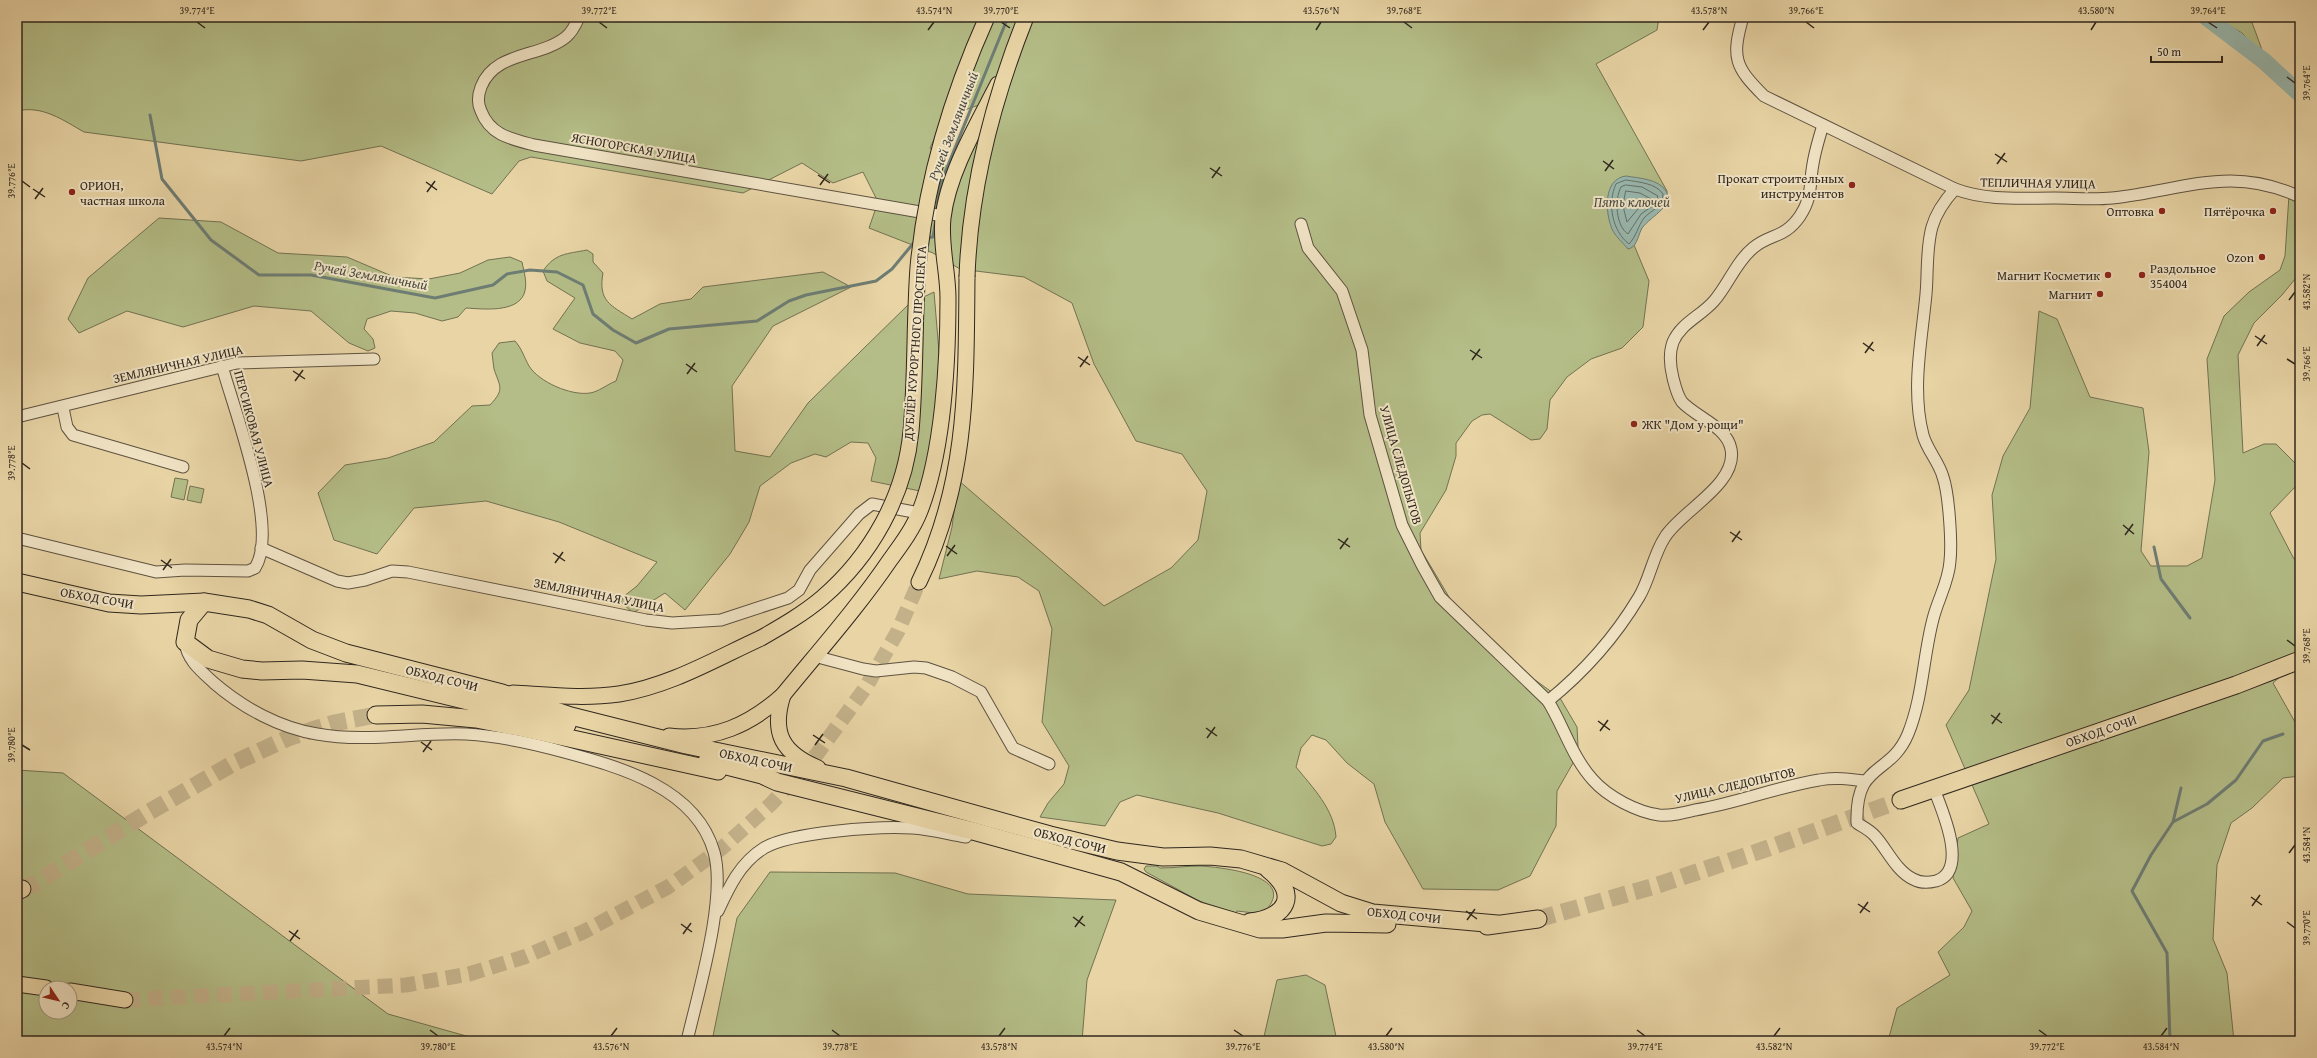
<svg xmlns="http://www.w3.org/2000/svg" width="2317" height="1058" font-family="'Gentium Book Plus',serif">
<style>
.green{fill:#b4bd87;stroke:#727252;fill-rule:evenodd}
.water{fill:#98b7ad;stroke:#6e7d74}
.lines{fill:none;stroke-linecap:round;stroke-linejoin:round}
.shore{stroke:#646f66;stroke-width:1}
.stream{stroke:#6e7d74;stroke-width:3}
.river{stroke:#98b7ad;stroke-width:17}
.major-tunnel{stroke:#c3b18a;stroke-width:15;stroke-dasharray:15 8;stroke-linecap:butt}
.highway-tunnel{stroke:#c3b18a;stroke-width:17;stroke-dasharray:17 8;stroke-linecap:butt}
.minor-casing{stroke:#5e5240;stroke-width:13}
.major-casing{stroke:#30271e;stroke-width:17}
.highway-casing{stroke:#30271e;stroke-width:19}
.minor{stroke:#f0e3c4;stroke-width:11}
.major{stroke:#e8d4a5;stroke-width:15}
.highway{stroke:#e8d4a5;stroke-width:17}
.major-bridge-casing{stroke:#30271e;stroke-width:17;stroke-linecap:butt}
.major-bridge{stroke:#e8d4a5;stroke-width:15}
.ticks{fill:none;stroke:#30271e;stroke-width:1.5}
.poi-dot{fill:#8f2418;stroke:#f0e3c4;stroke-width:1.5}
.labels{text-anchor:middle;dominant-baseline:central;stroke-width:4;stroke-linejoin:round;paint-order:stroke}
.street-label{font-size:13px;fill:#30271e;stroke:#f0e3c4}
.poi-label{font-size:13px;fill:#30271e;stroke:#f0e3c4;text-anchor:end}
.water-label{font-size:14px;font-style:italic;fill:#4a4b42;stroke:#f0e3c4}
.neatline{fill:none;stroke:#30271e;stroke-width:1.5}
.ticks-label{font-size:10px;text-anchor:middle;fill:#30271e}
</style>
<rect width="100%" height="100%" fill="#e8d4a5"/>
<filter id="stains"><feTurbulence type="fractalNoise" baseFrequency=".005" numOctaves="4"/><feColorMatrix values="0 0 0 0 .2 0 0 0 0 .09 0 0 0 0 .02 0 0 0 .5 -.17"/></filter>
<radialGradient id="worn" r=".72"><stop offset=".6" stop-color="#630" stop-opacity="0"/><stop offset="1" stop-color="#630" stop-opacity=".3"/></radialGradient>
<g class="green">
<path d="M17,17H1659L1657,30L1596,64L1667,191C1667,208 1659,210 1648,219C1641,226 1638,237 1634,245L1649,281L1643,327L1622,348L1591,359L1567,377L1550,400L1547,429L1540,439L1531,440L1490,414L1482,415L1472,421L1456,443V456L1446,490L1420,533L1421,550L1452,602L1513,664L1560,698L1577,727L1578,746L1573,763L1557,791L1556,826L1530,876L1498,890L1423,889L1385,822L1374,784L1347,763L1326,740L1312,735L1301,748L1296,767C1313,788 1334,809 1336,837L1331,844L1322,846L1218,813L1137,795L1120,802L1105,826L1040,817L1048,803L1064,784L1069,766L1042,722L1052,629L1039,591L1018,577L977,571L939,579L952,527L958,480L1104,606L1171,568L1198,540L1207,491L1182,454L1136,441L1094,364L1072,303L1024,277L960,269L933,253L869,228L878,202L863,172L833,183L802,163L743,193L531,157L519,161L492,194L381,146L301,161L84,132C63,120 42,105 17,111ZM979,105L986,109L949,169L930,148L944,117Z"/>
<path d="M2215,17H2250L2265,58L2242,33Z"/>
<path d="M2289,195L2300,200V273L2282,295L2254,323L2238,355L2243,453L2264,444H2276L2296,464V486L2270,513L2294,559L2300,560V659L2273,683L2300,731V776L2283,778L2252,808L2231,823L2217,865L2213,939L2227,973L2234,1041H1888L1897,1008L1950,975L1938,952L1964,927L1972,911L1953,878L1958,838L1989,824L1946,725L1969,690L1996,559L1992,495L2003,456L2030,408L2039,311L2057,319L2090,397L2143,408L2149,452L2141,551L2151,566H2187L2202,558L2215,480L2207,359L2224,316L2249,292L2280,270L2285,256Z"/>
<path d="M159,218L221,222L278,253L347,257L394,277L429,279L460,273L488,260L510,257L522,262C524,272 528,284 524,294C516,313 483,309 466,308L458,317L442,321L415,313L391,311L367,319L364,329L373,339L375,348L368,351L349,343L311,311L254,306L183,327L127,311L79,333L68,319L88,278Z"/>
<path d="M587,250L593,254V262L603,273C598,301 610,305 632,319L660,304L691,299L703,287L823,272L851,287L773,326L732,386L735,451L770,457L808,403L909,304L934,292L943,400L920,491L871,481L876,458L868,443L851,442L826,457L815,454L791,463L760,486L749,522L730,554L685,610L665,593L633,613L621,602L623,597L637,586L657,562L559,522L486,501L414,508L377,554L334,540L318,493L345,465L388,458L434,442L472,406L490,405C505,389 500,387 494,369C493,364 493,358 492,353L499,343L515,341C522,349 524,357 529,366C539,382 571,396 590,393C598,392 608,384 616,381L623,360L615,351L580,343L553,329L575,298L547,281L543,271C555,253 567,254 587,250Z"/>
<path d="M175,478L188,480L184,500L171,497Z"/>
<path d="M190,486L204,489L201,503L187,500Z"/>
<path d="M17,770L63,773L388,1014L484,1041H17ZM46,988H70V1012H46Z"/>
<path d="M1146,866H1157L1160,868C1173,868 1187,866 1200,866C1220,867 1298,875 1266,910L1254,913L1237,911L1236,913L1199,901L1146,872L1144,869Z"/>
<path d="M770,872L895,873L968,894L1116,900L1087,980L1082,1041H712L737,918Z"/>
<path d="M1306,975L1325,985L1337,1041H1263L1277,980Z"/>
</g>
<path class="water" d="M1626,176C1638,178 1659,179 1666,191C1675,207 1647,218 1641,230C1638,237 1636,248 1628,249C1623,243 1615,236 1612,229C1605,212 1603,179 1626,176Z"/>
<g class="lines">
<g class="shore">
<path d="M1626,180C1638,182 1656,183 1663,194C1663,208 1652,209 1644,218C1638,226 1636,237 1629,244C1612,231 1607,203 1616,184Z"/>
<path d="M1626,185L1642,187L1658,196L1654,205L1641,214L1628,234C1616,226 1614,200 1621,187Z"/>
<path d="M1626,191L1640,193L1651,199L1638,209L1627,222L1623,206Z"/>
</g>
<g class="stream">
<path d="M150,115L162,179L211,240L259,275H311L435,298L493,285L507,274L530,270L557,272L583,285L593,314L613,330L636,343L669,329L757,321L789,301L806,295L876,281L892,269L916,240"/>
<path d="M936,212L940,185L1008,17"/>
<path d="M926,238L933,237L936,218"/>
<path d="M2154,547L2161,579L2190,618"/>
<path d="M2173,822L2207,804L2236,780L2263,741L2283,734"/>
<path d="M2170,1041L2167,953L2132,891L2151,855L2173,822L2181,788"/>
</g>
<path class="river" d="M2206,17L2264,61L2300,94"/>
<path class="major-tunnel" d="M125,1000L406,985L469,974L524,957L583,932L668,887L722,848L771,804L817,754L866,687L898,631L919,582"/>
<g class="highway-tunnel">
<path d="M22,889L32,885L149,812L234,763L288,738L334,723L376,715"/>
<path d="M1538,919L1655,886L1760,851L1901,800"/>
</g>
<defs>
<g id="minor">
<path d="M579,17C576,24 572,32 566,37C540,58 495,51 481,87C478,95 477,103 481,111C490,135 511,139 534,145L943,216"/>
<path d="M1743,17C1731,58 1735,67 1764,96L1955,189C1987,201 2021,198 2054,198C2073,198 2093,200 2112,198C2182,191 2230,164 2300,197"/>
<path d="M1823,125C1819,138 1815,151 1813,164C1809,185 1813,196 1800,216C1784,239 1771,233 1753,248C1736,262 1728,285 1714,301C1701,316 1681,323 1673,342C1669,353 1670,366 1673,378C1675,386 1677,395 1682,402C1696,417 1727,427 1731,449C1738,484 1681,511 1665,537C1653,555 1650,579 1639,597C1615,637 1584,672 1548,701C1564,727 1572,757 1593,780C1608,797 1637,812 1659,815C1671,816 1683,813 1695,810C1737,803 1777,787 1819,780C1834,777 1849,779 1864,781"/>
<path d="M1301,224L1308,248L1342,291L1362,350L1370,415L1402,525L1422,565L1440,597L1548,701"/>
<path d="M63,408L67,427L73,435L183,467"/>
<path d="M17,417L237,363L374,359"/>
<path d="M17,538L156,572L185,570L248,571L255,568C280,529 234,410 222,366"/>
<path d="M261,548L337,581L348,583L365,580L392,571L408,572L646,620L672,623L721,620L788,598L799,590L810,570L859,514L872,504L919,513"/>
<path d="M185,642C187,660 201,671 214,683C243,708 280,728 317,734C366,743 416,732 466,734C499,736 532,743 564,752C620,767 696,788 714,852C727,898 698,993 687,1041"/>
<path d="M814,656L863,669L876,671L914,667L926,668L952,677L981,692L1013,748L1049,764"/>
<path d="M1934,789C1941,808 1970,871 1936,881C1928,883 1920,883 1913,879C1896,871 1887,849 1875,836C1870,830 1863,827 1857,823C1855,761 1890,777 1908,734C1923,697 1923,657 1933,619C1938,599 1949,581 1950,561C1952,543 1949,494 1943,477C1939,462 1927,450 1923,435C1911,389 1922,339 1926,294C1928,272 1926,248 1932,227C1936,213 1945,200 1955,189"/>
<path d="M718,911C729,887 740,863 764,848C791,832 879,826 912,828C930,829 948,834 966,837"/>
</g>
<g id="major">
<path d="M919,582C968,482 966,385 967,277"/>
<path d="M513,693C549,695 584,699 619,694C670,686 715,659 761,638"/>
<path d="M783,695C771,733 782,753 818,768"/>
<path d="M669,736C714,741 750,725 783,695C819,651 858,607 890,560C901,545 913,529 920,511C943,452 948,362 948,298C948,271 940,245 943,218C948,173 978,123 998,84"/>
<path d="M17,984L46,988"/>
<path d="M70,991L125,1000"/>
</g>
<g id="highway">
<path d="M17,582L109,603L141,605L204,602L249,609L268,615L312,640L346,653L502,693L571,716L686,745L846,778L1050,835L1117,851L1163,857L1210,856L1241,859L1282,871L1341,903L1373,913L1497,924"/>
<path d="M204,602L189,620L185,642L208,659L242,669L262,671L302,670L357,674L567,725"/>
<path d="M376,715L422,714L476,719L523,728L718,771"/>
<path d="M707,761L762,775L777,782L973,831L1121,872L1199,911L1260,929H1282L1326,923L1387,924"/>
<path d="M1901,800L2236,685L2300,660"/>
<path d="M17,891L22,889"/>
<path d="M1250,922C1287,918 1300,894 1268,869"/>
<path d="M1487,926L1538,919"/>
</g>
</defs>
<use href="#minor" class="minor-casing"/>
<use href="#major" class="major-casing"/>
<use href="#highway" class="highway-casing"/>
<use href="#minor" class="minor"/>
<use href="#major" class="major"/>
<use href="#highway" class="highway"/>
<defs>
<g id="major-bridge">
<path d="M967,277C970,187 993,100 1026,17"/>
<path d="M761,638C782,626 803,614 822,598C871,556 905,496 911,431C916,376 914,322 918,267C926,182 952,95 987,17"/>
</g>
</defs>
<use href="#major-bridge" class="major-bridge-casing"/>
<use href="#major-bridge" class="major-bridge"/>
</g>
<path class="ticks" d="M197,22L205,28M599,22L607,28M1001,22L1010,28M1404,22L1412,28M1806,22L1814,28M2208,22L2217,28M928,30L934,22M1316,30L1321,22M1703,30L1709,22M2091,30L2096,22M2287,77L2295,83M1995,154L2007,162M1603,161L1614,169M1997,164L2005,153M1210,168L1222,176M1605,171L1613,160M818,175L830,183M1212,178L1220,167M22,181L30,187M426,182L437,190M820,185L828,174M33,189L45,197M427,192L435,181M35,199L43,188M2289,300L2295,292M2255,336L2267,344M1863,343L1874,351M2257,346L2265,335M1470,350L1482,358M1865,353L1873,342M1078,357L1090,365M2287,359L2295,364M1472,360L1480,349M686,364L697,372M1080,367L1088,356M293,371L305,379M687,374L695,363M295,381L303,370M22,463L30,469M2123,525L2134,534M1730,532L1742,540M2125,535L2133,524M1338,539L1350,547M1732,542L1740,531M946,546L957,554M1340,549L1348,538M553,553L565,561M947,556L955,545M161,560L172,568M555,563L563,552M163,570L171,559M2287,640L2295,646M1991,715L2002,723M1598,721L1610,730M1992,724L2000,713M1206,728L1217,736M1600,731L1608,720M813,735L825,743M1207,738L1215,727M421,742L432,750M22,745L30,750M815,745L823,734M423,752L431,741M2289,853L2295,845M2251,897L2262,905M1858,904L1870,912M2252,906L2260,895M1466,911L1477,919M1860,913L1868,902M1073,917L1085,926M1467,920L1475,909M2287,922L2295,928M681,924L692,932M1075,927L1083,916M289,931L300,939M683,934L691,923M290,941L298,930M430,1030L438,1036M832,1030L840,1036M1234,1030L1243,1036M1637,1030L1645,1036M2039,1030L2047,1036M224,1036L230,1028M611,1036L617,1028M999,1036L1005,1028M1386,1036L1392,1028M1774,1036L1780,1028M2161,1036L2167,1028"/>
<g class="poi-dot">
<circle cx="1852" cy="185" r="4"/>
<circle cx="72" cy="192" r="4"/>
<circle cx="2162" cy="211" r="4"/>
<circle cx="2273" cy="211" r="4"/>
<circle cx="2262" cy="257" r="4"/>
<circle cx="2108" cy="275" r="4"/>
<circle cx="2142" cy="275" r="4"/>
<circle cx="2100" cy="294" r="4"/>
<circle cx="1634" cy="424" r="4"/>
</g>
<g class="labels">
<g class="street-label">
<text transform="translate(634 148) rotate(10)">ЯСНОГОРСКАЯ УЛИЦА</text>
<text transform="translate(2038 183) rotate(1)">ТЕПЛИЧНАЯ УЛИЦА</text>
<text transform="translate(915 343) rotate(-86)">ДУБЛЁР КУРОРТНОГО ПРОСПЕКТА</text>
<text transform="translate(178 364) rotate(-13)">ЗЕМЛЯНИЧНАЯ УЛИЦА</text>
<text transform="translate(254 429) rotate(75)">ПЕРСИКОВАЯ УЛИЦА</text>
<text transform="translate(1401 465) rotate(74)">УЛИЦА СЛЕДОПЫТОВ</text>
<text transform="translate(599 595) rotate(11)">ЗЕМЛЯНИЧНАЯ УЛИЦА</text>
<text transform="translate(97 598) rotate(10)">ОБХОД СОЧИ</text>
<text transform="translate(442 678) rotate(14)">ОБХОД СОЧИ</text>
<text transform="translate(2101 731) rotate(-19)">ОБХОД СОЧИ</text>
<text transform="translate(756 760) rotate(12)">ОБХОД СОЧИ</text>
<text transform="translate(1735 785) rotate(-13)">УЛИЦА СЛЕДОПЫТОВ</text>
<text transform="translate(1070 840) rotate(14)">ОБХОД СОЧИ</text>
<text transform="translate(1404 915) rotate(6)">ОБХОД СОЧИ</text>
</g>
<g class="poi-label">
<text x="1844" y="178">Прокат строительных<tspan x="1844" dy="15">инструментов</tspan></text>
<text x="80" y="185" text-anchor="start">ОРИОН,<tspan x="80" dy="15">частная школа</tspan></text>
<text x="2154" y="211">Оптовка</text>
<text x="2265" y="211">Пятёрочка</text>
<text x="2254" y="257">Ozon</text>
<text x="2150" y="268" text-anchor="start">Раздольное<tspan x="2150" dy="15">354004</tspan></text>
<text x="2100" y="275">Магнит Косметик</text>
<text x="2092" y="294">Магнит</text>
<text x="1642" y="424" text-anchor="start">ЖК "Дом у рощи"</text>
</g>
<g class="water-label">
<text transform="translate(953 126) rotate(-69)">Ручей Земляничный</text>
<text x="1632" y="202">Пять ключей</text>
<text transform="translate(371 275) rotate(10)">Ручей Земляничный</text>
</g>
</g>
<rect width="2317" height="1058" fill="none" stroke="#e8d4a5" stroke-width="44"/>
<g transform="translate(58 1000) rotate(125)"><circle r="19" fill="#f0e3c4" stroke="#a39882"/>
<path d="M0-3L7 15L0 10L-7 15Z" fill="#8f2418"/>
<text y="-6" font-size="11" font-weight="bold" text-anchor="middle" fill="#30271e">С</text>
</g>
<path d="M2151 56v6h71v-6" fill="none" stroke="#30271e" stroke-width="2"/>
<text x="2157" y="56" font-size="12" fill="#30271e" stroke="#f0e3c4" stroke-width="3" paint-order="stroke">50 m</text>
<rect x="22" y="22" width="2273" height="1014" class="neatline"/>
<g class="ticks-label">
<text x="197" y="14">39.774°E</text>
<text x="599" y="14">39.772°E</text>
<text x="934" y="14">43.574°N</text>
<text x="1001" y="14">39.770°E</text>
<text x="1321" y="14">43.576°N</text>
<text x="1404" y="14">39.768°E</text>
<text x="1709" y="14">43.578°N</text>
<text x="1806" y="14">39.766°E</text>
<text x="2096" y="14">43.580°N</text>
<text x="2208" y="14">39.764°E</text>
<text transform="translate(2306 83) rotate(-90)" y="4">39.764°E</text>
<text transform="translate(11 181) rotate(-90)" y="4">39.776°E</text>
<text transform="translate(2306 292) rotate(-90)" y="4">43.582°N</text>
<text transform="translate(2306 364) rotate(-90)" y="4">39.766°E</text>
<text transform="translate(11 463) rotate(-90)" y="4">39.778°E</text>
<text transform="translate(2306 646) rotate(-90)" y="4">39.768°E</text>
<text transform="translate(11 745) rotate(-90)" y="4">39.780°E</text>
<text transform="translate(2306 845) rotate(-90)" y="4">43.584°N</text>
<text transform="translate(2306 928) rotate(-90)" y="4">39.770°E</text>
<text x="224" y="1050">43.574°N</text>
<text x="438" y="1050">39.780°E</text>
<text x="611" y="1050">43.576°N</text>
<text x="840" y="1050">39.778°E</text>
<text x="999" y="1050">43.578°N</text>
<text x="1243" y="1050">39.776°E</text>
<text x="1386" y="1050">43.580°N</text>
<text x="1645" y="1050">39.774°E</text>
<text x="1774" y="1050">43.582°N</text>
<text x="2047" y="1050">39.772°E</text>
<text x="2161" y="1050">43.584°N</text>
</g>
<rect width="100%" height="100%" filter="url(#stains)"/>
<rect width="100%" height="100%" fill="url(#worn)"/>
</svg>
